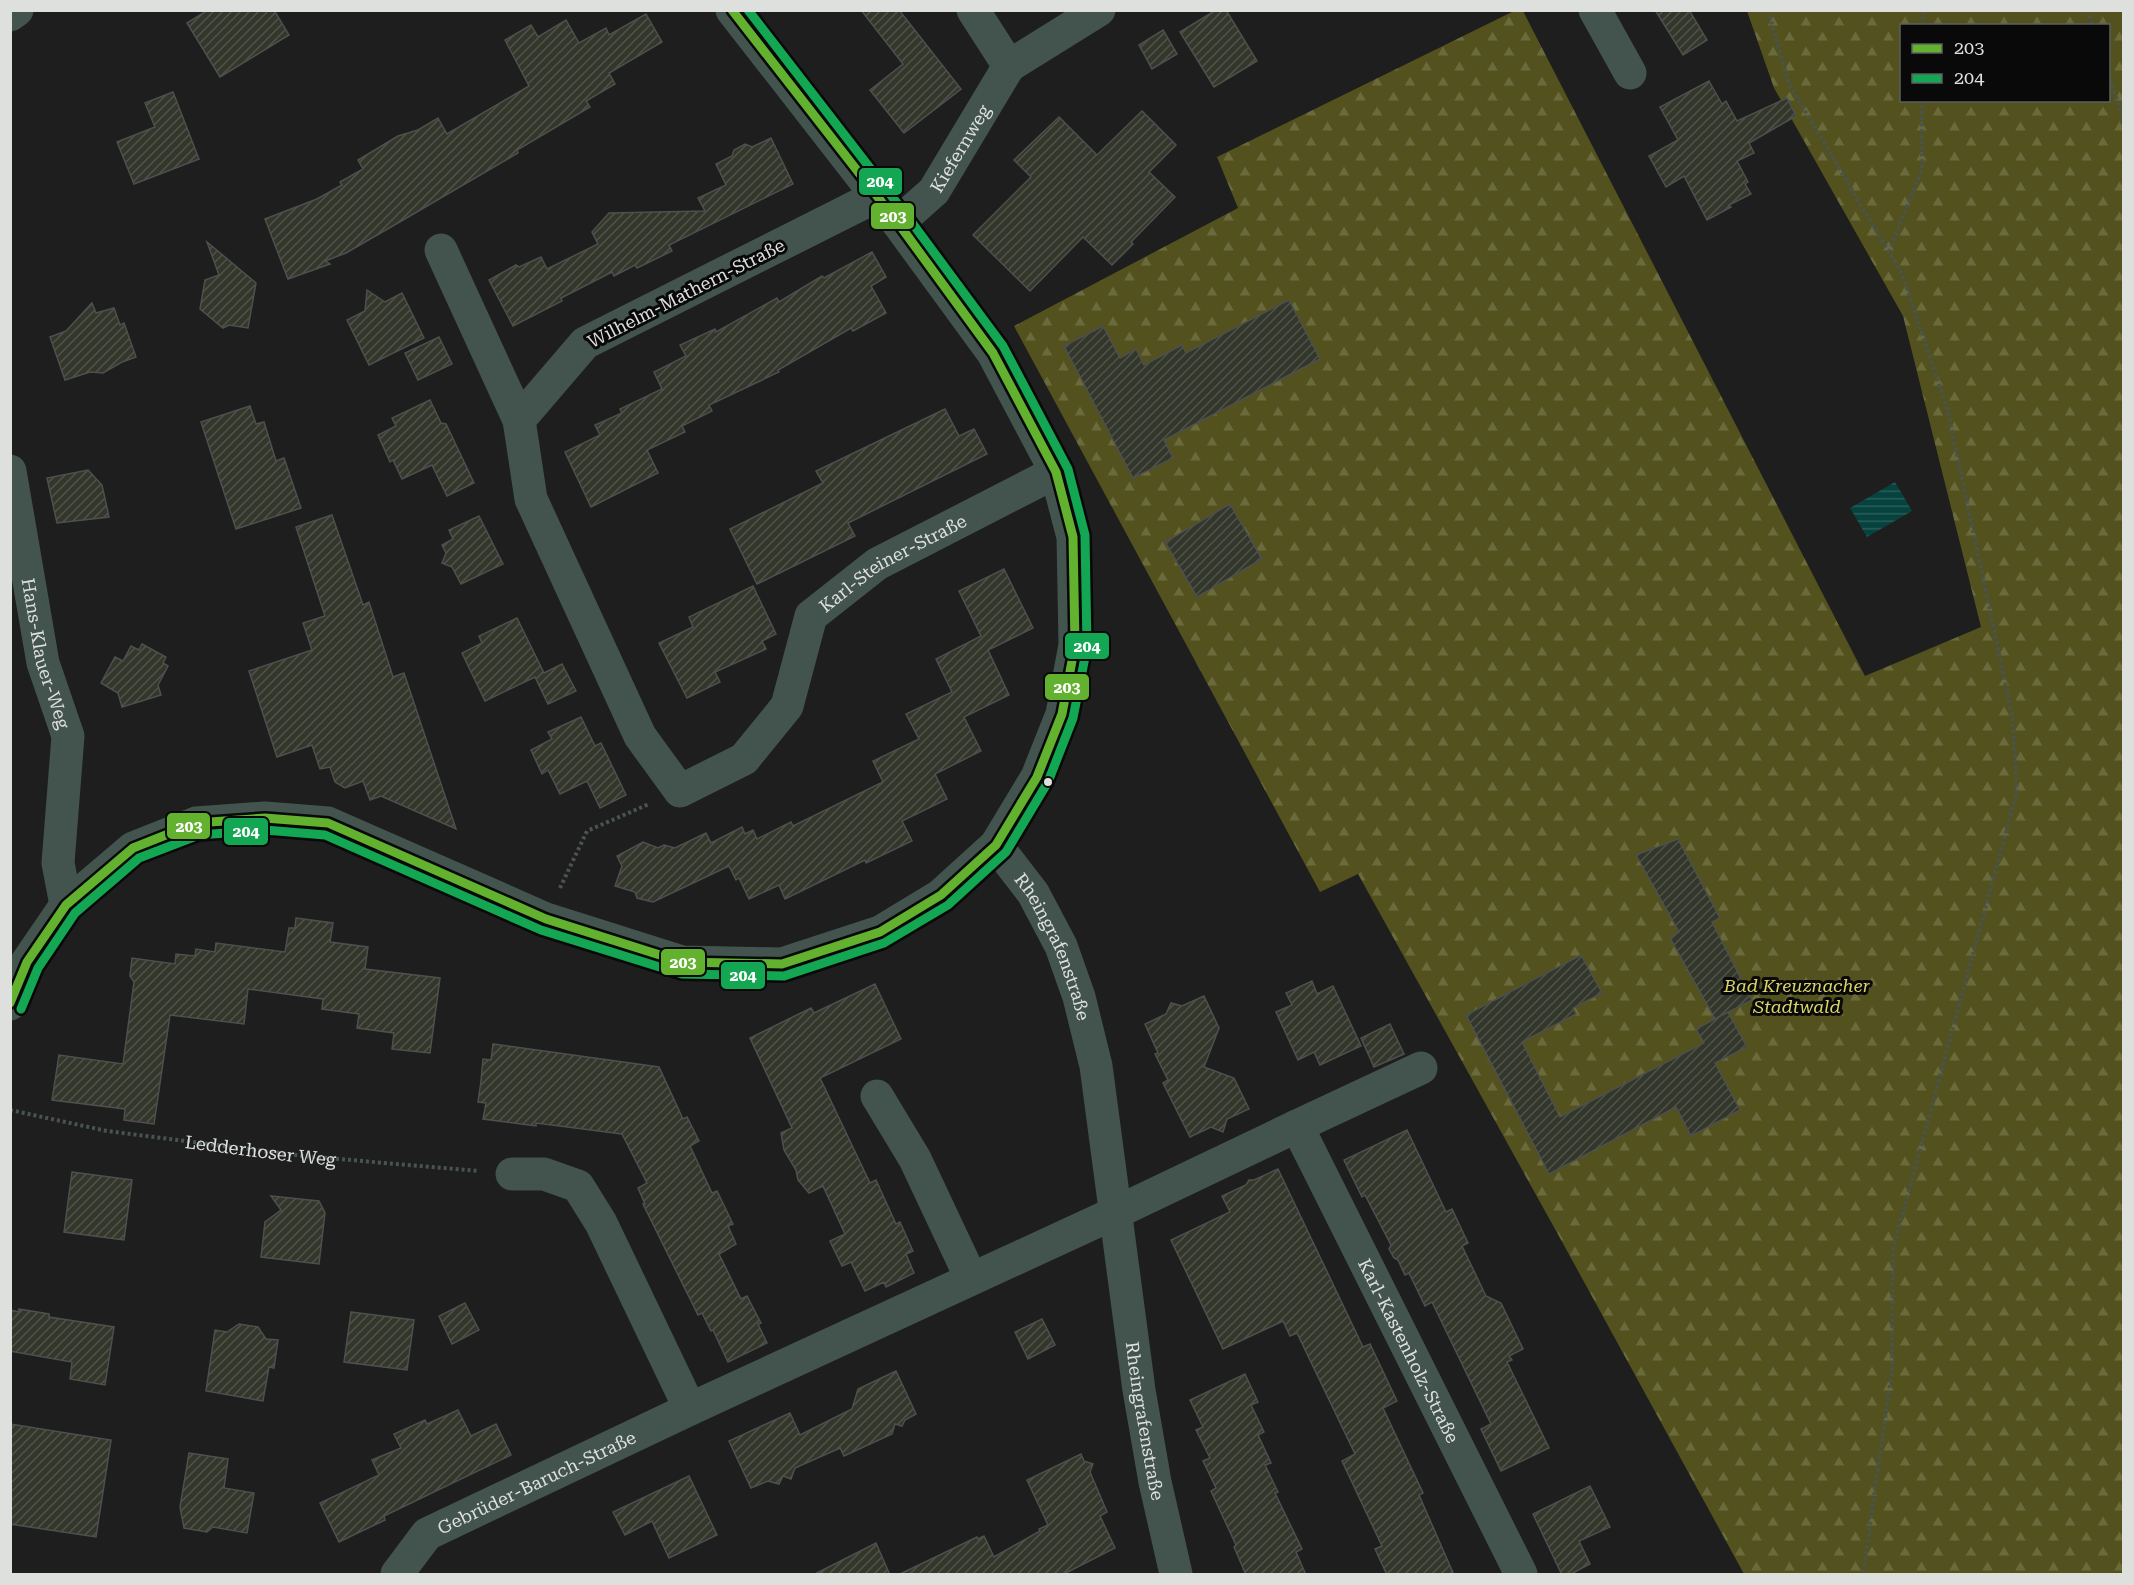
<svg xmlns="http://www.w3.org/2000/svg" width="2134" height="1585" font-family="'Roboto Serif',serif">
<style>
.forest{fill:url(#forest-firs);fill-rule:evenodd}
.water{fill:url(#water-rules)}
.building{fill:url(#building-hatch);stroke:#4e504e;stroke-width:1.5}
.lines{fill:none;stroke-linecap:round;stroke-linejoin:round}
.path{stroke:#49544f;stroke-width:4;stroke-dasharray:3 3;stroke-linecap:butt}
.minor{stroke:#42544d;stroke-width:33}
.tertiary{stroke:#42544d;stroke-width:33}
.bus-1-casing{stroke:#080908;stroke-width:14}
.bus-2-casing{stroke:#080908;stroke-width:14}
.bus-1{stroke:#62b22f;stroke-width:9}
.bus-2{stroke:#13a653;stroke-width:9}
.bus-dot{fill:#dee0de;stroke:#080908;stroke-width:2}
.labels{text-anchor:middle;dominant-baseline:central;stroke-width:6;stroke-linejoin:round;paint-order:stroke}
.street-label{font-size:18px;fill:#dee0de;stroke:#080908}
.park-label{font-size:18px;font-style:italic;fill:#dbd569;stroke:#080908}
.line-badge{stroke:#080908;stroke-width:2}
.badge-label{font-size:16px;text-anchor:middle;font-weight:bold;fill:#fff}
</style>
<defs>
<pattern id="forest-firs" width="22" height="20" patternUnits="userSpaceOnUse" patternTransform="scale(1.5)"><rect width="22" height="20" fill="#53511d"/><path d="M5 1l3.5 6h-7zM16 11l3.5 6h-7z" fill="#6b6a3d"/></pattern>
<pattern id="water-rules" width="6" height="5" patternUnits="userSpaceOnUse" patternTransform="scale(1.5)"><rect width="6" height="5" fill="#06423e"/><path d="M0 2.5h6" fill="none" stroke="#2a5d59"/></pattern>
<pattern id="building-hatch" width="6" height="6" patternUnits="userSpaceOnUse" patternTransform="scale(1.5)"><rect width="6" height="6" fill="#32362b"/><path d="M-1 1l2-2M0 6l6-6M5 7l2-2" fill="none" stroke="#4f5349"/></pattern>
</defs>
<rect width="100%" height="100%" fill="#1d1e1d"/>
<path class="forest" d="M1514,11H1523L1865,676L1981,627L1903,316L1774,88L1747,11H2123V1574H1744L1560,1238L1358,874L1320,892L1014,326L1238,208L1217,157ZM1902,26H2108V100H1902Z"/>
<path class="water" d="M1895,482L1912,511L1867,537L1850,508Z"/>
<g class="building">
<path d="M208,10H274L289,35L220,77L187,23Z"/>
<path d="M861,10H899L961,89L904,133L870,90L903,64Z"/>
<path d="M1216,10H1226L1257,61L1214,87L1180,32Z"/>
<path d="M1655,10H1689L1707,40L1683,55Z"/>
<path d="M646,14L662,42L609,73L615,84L586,101L590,107L517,150L518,153L403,220L346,253L325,261L330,264L288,279L265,219L317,199L342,185L340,182L363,169L358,160L398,136L418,130L438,118L447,134L529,86L505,40L531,25L538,37L566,20L579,43L606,28L609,35Z"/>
<path d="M1163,30L1177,54L1152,69L1139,45Z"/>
<path d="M1709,81L1722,104L1726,101L1737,121L1787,98L1796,116L1749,143L1754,153L1737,161L1748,182L1745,184L1751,194L1729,205L1731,207L1707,220L1684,176L1666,187L1649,156L1678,140L1660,107Z"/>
<path d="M173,92L199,159L134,184L117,142L155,127L145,103Z"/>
<path d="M1142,111L1176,145L1149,172L1175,197L1131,242L1133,244L1112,265L1083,237L1030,291L973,235L1031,177L1014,160L1059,117L1097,155Z"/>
<path d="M771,138L793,184L669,245L672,251L637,268L635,265L614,276L612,272L561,298L562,301L513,326L489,280L516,265L519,267L541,257L547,269L598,244L592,232L609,213L705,211L698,198L726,185L716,164L732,156L734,150L745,144L752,147Z"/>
<path d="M207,242L256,283L248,328L229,325L223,328L200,309L205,280L219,275Z"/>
<path d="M872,252L886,277L871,286L886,313L853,331L851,328L778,370L779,372L709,405L712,411L682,426L685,432L647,450L658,473L591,507L565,452L600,435L595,425L622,413L620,409L662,389L654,372L686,356L680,345L715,329L716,332L777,298L779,302L822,276L824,278Z"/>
<path d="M367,290L385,302L402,293L424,338L369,365L347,320L365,311Z"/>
<path d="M1289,300L1320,359L1164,440L1173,458L1133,478L1064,346L1103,326L1120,358L1136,349L1144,365L1182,345L1186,353Z"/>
<path d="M92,303L96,313L114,308L120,325L124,323L136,357L122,362L103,373L90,372L65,380L50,337L66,331Z"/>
<path d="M439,337L452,364L418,380L405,353Z"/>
<path d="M430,400L441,423L446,424L474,483L447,496L432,465L402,479L393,460L390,462L378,435L396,426L392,418Z"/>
<path d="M250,406L256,424L264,422L276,461L284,458L301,508L236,529L201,422Z"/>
<path d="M945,409L959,436L974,429L987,454L848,523L855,536L757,584L730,529L823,483L816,471Z"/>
<path d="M88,470L102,485L109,517L57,523L47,478Z"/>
<path d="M1230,504L1262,559L1197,597L1165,542Z"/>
<path d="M332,515L363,605L369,602L393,677L404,673L456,829L381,796L370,800L363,781L345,788L335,782L330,767L320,769L312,745L277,757L249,671L312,650L303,623L325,616L296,527Z"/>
<path d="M479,516L503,564L461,584L452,567L442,563L446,553L442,545L453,539L449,530Z"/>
<path d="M1004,569L1033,628L988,650L1009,695L964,717L981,751L935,774L947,799L902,821L912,841L866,863L865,860L785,899L779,885L749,899L739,878L736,880L729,866L653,902L637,898L635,892L615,886L622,866L617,856L643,842L658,848L664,845L675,848L706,833L711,843L742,827L745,834L753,830L757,839L791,822L793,826L883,782L873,761L919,739L906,714L952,692L936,659L981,636L959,591Z"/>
<path d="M753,586L776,634L762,641L766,649L715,672L720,682L687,698L659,643L693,627L689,617Z"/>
<path d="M517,618L544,673L562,664L576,691L548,704L535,677L485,701L462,653L482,643L479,636Z"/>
<path d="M142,644L166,657L163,663L168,666L158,685L161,695L122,707L118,693L101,683L115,657L123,661L131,646L139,650Z"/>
<path d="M581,717L595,746L601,743L626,795L600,808L587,781L560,794L548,770L542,774L531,750L552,739L548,732Z"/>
<path d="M1678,839L1720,918L1712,922L1752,1000L1715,1019L1670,938L1679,932L1636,855Z"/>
<path d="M296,918L333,923L330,942L368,947L365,969L440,978L430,1053L392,1049L394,1033L357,1028L359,1014L322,1009L323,999L248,989L244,1024L170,1015L154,1124L124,1120L125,1109L52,1100L59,1055L123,1064L134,982L130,976L132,958L175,964L176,954L195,956L196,949L215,952L216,943L285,952L289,928H295Z"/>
<path d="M1581,955L1602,993L1573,1008L1576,1014L1522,1042L1560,1117L1704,1043L1696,1029L1728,1012L1747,1047L1715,1063L1740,1110L1691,1136L1676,1107L1549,1174L1466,1015Z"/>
<path d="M1312,981L1317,994L1333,986L1361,1046L1320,1065L1314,1052L1298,1060L1276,1012L1292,1005L1286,993Z"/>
<path d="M875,984L901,1039L820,1078L870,1183L876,1180L896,1224L900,1222L913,1251L906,1254L914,1273L886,1287L884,1282L865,1291L851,1262L842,1266L830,1241L845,1234L823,1186L809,1193L798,1180L796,1170L784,1150L781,1133L792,1128L750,1038L811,1008L814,1013Z"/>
<path d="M1204,996L1219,1028L1204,1067L1234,1078L1249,1109L1227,1119L1223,1132L1211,1127L1190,1137L1163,1083L1168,1080L1155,1054L1158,1053L1145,1024L1166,1014L1171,1003L1182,1006Z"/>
<path d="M1390,1024L1404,1054L1374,1067L1361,1038Z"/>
<path d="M493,1044L659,1067L683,1119L687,1117L699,1141L690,1146L712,1193L717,1191L733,1224L728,1226L736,1244L719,1254L741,1299L747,1296L761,1323L758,1324L767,1343L728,1362L713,1330L711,1331L702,1313L698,1315L643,1204H645L638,1188L647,1183L622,1134L536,1123V1126L483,1119L486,1103L478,1102L481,1081L483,1059L491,1060Z"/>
<path d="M1407,1130L1446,1212L1452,1209L1468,1243L1462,1246L1486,1296L1501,1303L1523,1349L1509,1356L1512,1360L1507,1362L1549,1448L1501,1471L1481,1429L1491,1424L1432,1302L1425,1306L1409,1273L1405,1275L1398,1260L1394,1258L1389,1249L1391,1245L1365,1195L1362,1197L1344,1160Z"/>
<path d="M1278,1169L1363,1347L1370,1344L1397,1401L1383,1408L1423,1493L1419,1495L1454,1575H1387L1375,1549L1382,1546L1342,1461L1355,1454L1297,1333L1290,1336L1283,1321L1223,1349L1171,1240L1230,1212L1222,1196L1246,1185L1249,1180H1254Z"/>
<path d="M72,1172L132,1180L124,1240L64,1232Z"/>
<path d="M271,1196L319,1201L325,1213L319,1264L261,1257L265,1222L281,1210Z"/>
<path d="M465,1303L479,1330L452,1344L439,1316Z"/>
<path d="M19,1309L49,1314V1317L114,1327L105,1385L70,1379L72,1362L10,1351V1310L19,1312Z"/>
<path d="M351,1312L414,1320L407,1370L344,1362Z"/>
<path d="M1042,1319L1055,1345L1028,1359L1015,1332Z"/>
<path d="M239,1324L258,1327L266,1339L278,1340L274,1368L269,1367L263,1401L206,1391L215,1330L227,1332Z"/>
<path d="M896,1371L916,1414L905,1420L902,1426L895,1424L892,1434L844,1456L840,1448L795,1468L791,1479L783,1476L779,1484L768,1481L751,1488L729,1441L790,1413L800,1435L852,1409L858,1389Z"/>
<path d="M1245,1374L1258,1402L1251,1405L1264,1432L1258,1435L1271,1463L1265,1465L1278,1492L1275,1493L1302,1549L1296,1552L1306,1575H1246L1234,1547L1236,1545L1211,1491L1216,1488L1203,1461L1210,1458L1196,1430L1203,1427L1190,1400Z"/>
<path d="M458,1410L471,1436L496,1424L511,1455L384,1516L385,1520L339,1542L320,1503L379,1475L372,1460L401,1448L394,1434L425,1420L427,1424Z"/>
<path d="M10,1424L111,1440L96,1537L10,1524Z"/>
<path d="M189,1453L228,1459L224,1488L254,1493L247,1533L213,1527L207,1532L184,1528L180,1507Z"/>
<path d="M1081,1454L1084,1461L1093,1464L1090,1472L1107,1512L1100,1516L1115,1548L1062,1575H898L977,1537L978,1539L984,1536L994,1557L1040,1531L1039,1529L1048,1525L1027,1480Z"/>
<path d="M689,1476L717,1535L669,1558L652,1521L625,1535L613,1512Z"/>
<path d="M1590,1486L1610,1527L1579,1541L1590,1564L1569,1575H1562L1533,1514Z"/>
<path d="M876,1543L890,1575H813Z"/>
</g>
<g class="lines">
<g class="path">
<path d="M1768,10L1789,84L1902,274L1947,408L2012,715L2017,791L1893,1250L1892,1370L1863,1574"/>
<path d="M2088,10L2093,26"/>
<path d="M1923,26V10"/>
<path d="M2108,74L2124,120"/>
<path d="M1889,252L1922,169V100"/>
<path d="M560,888L587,831L649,804"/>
<path id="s1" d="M10,1110L107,1131L303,1156L479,1171"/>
</g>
<g class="minor">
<path d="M973,10L1009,66L1099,10"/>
<path d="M1595,10L1630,73"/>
<path d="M10,15L17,10"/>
<path id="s2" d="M877,196L585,343L519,420L531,499L640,736L680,791L744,759L787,706L811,616L877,564L1056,472"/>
<path id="s3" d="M898,223L934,191L1009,66"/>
<path d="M441,250L519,420"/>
<path id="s4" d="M10,471L43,663L68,736L58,863L66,905"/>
<path d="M10,1004L27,962L66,905L133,848L196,823L265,818L328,823L546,919L682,962L782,964L880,932L941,895L996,845L1037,777L1062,714L1075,645L1073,537L1056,472L993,353L898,223L732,10"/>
<path d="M877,1096L915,1159L971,1278"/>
<path d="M1297,1126L1421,1068"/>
<path d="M512,1174H544L578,1186L601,1223L690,1409"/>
<path id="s5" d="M397,1574L427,1534L690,1409L1117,1212L1297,1126L1521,1574"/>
</g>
<path class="tertiary" id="s6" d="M996,845L1033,893L1061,946L1079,997L1096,1066L1139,1390L1155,1482L1176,1574"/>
<defs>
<path id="bus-1" d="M10,1003L27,962L66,905L133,848L196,823L265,818L328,823L546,919L682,962L782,964L880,932L941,895L996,845L1037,777L1062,714L1075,645L1073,537L1056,472L993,353L898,223L732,10"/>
<path id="bus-2" d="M21,1009L38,968L75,913L139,858L199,835L265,830L325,835L541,930L682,974L784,976L884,943L948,905L1006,852L1048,782L1073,718L1087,647L1085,535L1068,469L1003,346L907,216L748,10"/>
</defs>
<use href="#bus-1" class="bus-1-casing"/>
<use href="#bus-2" class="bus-2-casing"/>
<use href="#bus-1" class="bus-1"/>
<use href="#bus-2" class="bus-2"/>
</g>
<circle class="bus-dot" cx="1048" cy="782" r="5"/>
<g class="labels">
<g class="street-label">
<text stroke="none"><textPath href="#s3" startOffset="98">Kiefernweg</textPath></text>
<text transform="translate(686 293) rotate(-27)">Wilhelm-Mathern-Straße</text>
<text stroke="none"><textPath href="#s2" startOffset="1168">Karl-Steiner-Straße</textPath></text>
<text stroke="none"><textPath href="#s4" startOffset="186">Hans-Klauer-Weg</textPath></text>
<text stroke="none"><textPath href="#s6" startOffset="118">Rheingrafenstraße</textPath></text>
<text stroke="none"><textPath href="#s1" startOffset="254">Ledderhoser Weg</textPath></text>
<text stroke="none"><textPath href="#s5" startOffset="1262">Karl-Kastenholz-Straße</textPath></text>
<text stroke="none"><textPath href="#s6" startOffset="604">Rheingrafenstraße</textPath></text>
<text stroke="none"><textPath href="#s5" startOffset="171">Gebrüder-Baruch-Straße</textPath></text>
</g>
<g class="park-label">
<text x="1797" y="985">Bad Kreuznacher<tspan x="1797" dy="21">Stadtwald</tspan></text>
</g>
</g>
<g class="line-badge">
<rect x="858" y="167" width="45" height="29" rx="6" fill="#13a653"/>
<rect x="870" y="202" width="45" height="28" rx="6" fill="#62b22f"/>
<rect x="1064" y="632" width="46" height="28" rx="6" fill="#13a653"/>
<rect x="1044" y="673" width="46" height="28" rx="6" fill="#62b22f"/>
<rect x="166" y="812" width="45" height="28" rx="6" fill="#62b22f"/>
<rect x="223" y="817" width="46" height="29" rx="6" fill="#13a653"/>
<rect x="660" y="948" width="46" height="28" rx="6" fill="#62b22f"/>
<rect x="720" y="961" width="46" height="29" rx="6" fill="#13a653"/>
</g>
<g class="badge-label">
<text x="880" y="187">204</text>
<text x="893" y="222">203</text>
<text x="1087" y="652">204</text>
<text x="1067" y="693">203</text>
<text x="189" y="832">203</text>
<text x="246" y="837">204</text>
<text x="683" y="968">203</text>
<text x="743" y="981">204</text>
</g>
<rect width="2134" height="1585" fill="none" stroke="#dee0de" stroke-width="24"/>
<rect x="1900" y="24" width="210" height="78" fill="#080908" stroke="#5e5f5e" stroke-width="1.5"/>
<rect x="1912" y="44" width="30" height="9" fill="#62b22f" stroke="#5e5f5e" stroke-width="1.5"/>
<text x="1954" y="54" font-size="18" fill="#dee0de">203</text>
<rect x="1912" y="74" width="30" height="9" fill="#13a653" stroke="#5e5f5e" stroke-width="1.5"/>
<text x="1954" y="84" font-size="18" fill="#dee0de">204</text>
</svg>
